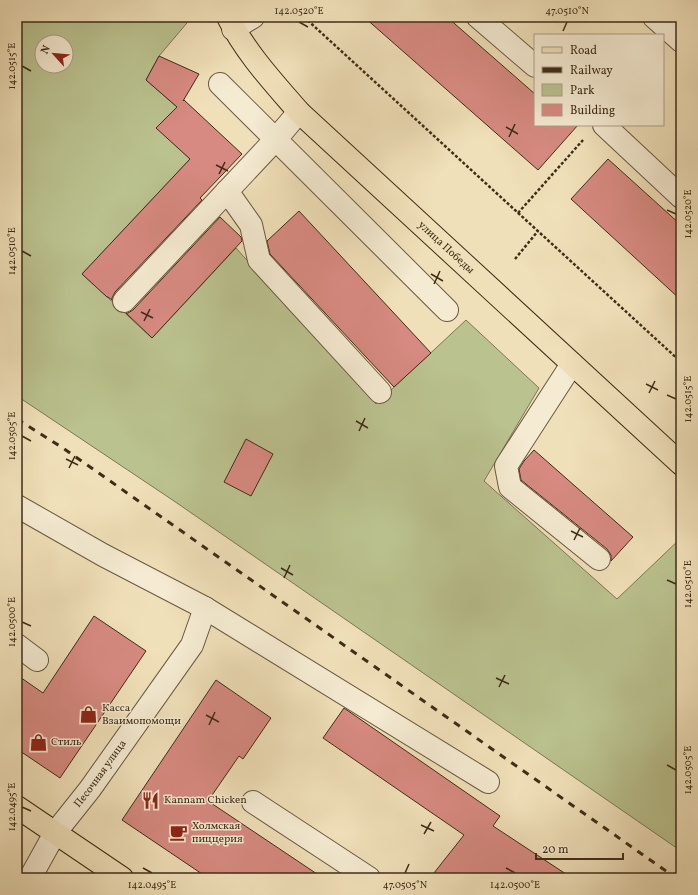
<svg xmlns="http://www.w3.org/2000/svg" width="698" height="895" font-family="Vollkorn,serif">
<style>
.green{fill:#bac28f;stroke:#7c7753;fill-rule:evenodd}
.building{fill:#d78a81;stroke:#3f2c17}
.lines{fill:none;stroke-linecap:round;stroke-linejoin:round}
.minor-casing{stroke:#6b5940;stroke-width:24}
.major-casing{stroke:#3f2c17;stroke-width:24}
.path{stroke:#3f2c17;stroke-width:2.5;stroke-dasharray:3 2;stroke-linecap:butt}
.minor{stroke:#f5ebd2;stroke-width:22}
.major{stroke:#f0e0b9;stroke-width:22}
.rail{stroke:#3f2c17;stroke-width:3;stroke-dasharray:7 7;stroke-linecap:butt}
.ticks{fill:none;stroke:#3f2c17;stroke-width:1.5}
.labels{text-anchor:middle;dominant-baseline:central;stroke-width:3;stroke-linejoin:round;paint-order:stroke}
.street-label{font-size:11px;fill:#3f2c17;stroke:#f5ebd2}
.poi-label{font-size:11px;fill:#3f2c17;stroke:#f5ebd2;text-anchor:start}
.neatline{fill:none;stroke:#3f2c17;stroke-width:1.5}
.ticks-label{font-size:10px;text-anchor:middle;fill:#3f2c17}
</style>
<rect width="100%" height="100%" fill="#f0e0b9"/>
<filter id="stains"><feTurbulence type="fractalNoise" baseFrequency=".005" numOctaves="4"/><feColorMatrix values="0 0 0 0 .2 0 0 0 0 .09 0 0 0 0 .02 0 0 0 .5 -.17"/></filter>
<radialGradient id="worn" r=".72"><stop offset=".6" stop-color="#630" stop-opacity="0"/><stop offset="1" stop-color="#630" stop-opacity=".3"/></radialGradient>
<path class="green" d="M17,17H192L159,56L146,80L177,107L157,128L190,159L82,274L152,338L236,248L376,404L466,320L539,388L484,481L617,599L681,538V851L174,501L17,396ZM42,42H66V66H42Z"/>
<g class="building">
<path d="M364,17H447L535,94V125H578L538,170Z"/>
<path d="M159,56L199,74L183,101L184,100L242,154L200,198L202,200L115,292L112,298V300L108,297H107L82,274L190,159L156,128L177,107L146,80Z"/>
<path d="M608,159L681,225V300L571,199Z"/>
<path d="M299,211L431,353L394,387L270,254L267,241Z"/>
<path d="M220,217L241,237L242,241L152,338L126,313H128L133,310Z"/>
<path d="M246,439L273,454L251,496L224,482Z"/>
<path d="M534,450L633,537L611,561V555L607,549L521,480L519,469L524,461Z"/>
<path d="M94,616L146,651L60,778L17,749V675L43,693Z"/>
<path d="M216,680L271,718L243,759L239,756L208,801L323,878H208L122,820Z"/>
<path d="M344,708L500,816L493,826L572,878H430L464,835L323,738Z"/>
</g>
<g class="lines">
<defs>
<g id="minor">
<path d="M478,17L535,66"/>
<path d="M654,17L681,41"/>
<path d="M233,29L253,17"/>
<path d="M220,84L447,310"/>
<path d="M604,125L681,197"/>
<path d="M227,191L251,225L259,260L380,392"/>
<path d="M124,301L276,139L299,112"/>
<path d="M572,364L506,466L510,487L599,559"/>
<path d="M17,506L103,555L205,608L488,782"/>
<path d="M17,645L37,660"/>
<path d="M253,802L369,878"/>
<path id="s1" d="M30,878L55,833L90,789L192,645L205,608"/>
</g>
<g id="major">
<path id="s2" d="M228,17C245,52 274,83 299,112L681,464"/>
<path d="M17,807L122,878"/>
</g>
</defs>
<use href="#minor" class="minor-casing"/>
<use href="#major" class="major-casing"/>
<g class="path">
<path d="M304,17L681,362"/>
<path d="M518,213L583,140"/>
<path d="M515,259L538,231"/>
</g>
<use href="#minor" class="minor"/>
<use href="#major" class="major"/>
<path class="rail" d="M17,419L63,448L676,878"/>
</g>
<path class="ticks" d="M299,22L308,27M563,31L567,22M22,66L31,71M506,127L518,134M509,137L515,124M216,165L228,171M219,174L225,162M667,210L676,214M22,251L31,256M431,274L443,281M434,284L440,271M141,312L153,318M144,321L150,309M646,384L658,390M649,393L655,381M667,395L676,399M356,421L368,428M359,431L365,418M22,436L31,441M66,459L78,465M69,468L75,456M571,531L583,537M574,540L580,528M281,568L293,575M284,578L290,565M667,580L676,584M22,622L31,626M496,678L509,684M499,687L505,675M206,715L219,722M209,725L215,712M667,765L676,770M22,807L31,811M421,825L434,831M424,834L431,822M143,868L152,873M506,868L515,873M405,873L409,864"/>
<defs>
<symbol id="shop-bare" viewBox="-9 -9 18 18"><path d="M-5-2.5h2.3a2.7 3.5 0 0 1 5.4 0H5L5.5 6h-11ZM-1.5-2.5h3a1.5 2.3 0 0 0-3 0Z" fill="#8f2418" stroke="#f5ebd2" stroke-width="2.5" paint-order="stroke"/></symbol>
<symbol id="restaurant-bare" viewBox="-9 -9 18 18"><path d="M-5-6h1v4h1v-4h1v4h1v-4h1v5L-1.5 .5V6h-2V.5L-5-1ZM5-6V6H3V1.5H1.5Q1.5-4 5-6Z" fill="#8f2418" stroke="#f5ebd2" stroke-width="2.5" paint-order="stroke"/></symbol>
<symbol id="cafe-bare" viewBox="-9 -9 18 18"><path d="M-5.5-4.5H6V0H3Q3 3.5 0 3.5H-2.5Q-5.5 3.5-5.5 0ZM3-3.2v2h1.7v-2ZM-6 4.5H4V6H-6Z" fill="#8f2418" stroke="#f5ebd2" stroke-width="2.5" paint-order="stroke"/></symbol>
</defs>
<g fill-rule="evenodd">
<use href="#shop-bare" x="76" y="702" width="25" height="25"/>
<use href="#shop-bare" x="26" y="730" width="25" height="25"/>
<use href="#restaurant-bare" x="138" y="788" width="25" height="25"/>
<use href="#cafe-bare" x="166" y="820" width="25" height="25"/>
</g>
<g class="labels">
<g class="street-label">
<text stroke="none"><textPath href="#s2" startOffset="319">улица Победы</textPath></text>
<text stroke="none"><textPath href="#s1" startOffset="126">Песочная улица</textPath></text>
</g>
<g class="poi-label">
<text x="102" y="708">Касса<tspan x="102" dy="13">Взаимопомощи</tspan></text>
<text x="51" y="742">Стиль</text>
<text x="164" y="800">Kannam Chicken</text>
<text x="192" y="826">Холмская<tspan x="192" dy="13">пиццерия</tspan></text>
</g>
</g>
<rect width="698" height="895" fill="none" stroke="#f0e0b9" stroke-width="44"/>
<rect x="534" y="34" width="130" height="92" fill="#f5ebd2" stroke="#ac9f87"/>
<rect x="542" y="47" width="20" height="6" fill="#f0e0b9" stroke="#ac9f87"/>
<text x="570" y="54" font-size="12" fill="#3f2c17">Road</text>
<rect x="542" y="67" width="20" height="6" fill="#3f2c17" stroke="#ac9f87"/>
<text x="570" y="74" font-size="12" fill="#3f2c17">Railway</text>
<rect x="542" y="84" width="20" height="12" fill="#bac28f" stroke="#ac9f87"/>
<text x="570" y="94" font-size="12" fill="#3f2c17">Park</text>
<rect x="542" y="104" width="20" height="12" fill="#d78a81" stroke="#ac9f87"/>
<text x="570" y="114" font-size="12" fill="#3f2c17">Building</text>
<g transform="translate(54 54) rotate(297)"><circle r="19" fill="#f5ebd2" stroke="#ac9f87"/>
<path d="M0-3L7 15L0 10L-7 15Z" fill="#8f2418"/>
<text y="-6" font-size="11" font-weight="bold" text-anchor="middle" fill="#3f2c17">N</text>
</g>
<path d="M536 853v6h87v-6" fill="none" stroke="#3f2c17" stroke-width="2"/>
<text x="542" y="853" font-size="12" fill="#3f2c17" stroke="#f5ebd2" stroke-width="3" paint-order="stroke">20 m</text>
<rect x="22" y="22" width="654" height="851" class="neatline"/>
<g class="ticks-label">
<text x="299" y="14">142.0520°E</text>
<text x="567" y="14">47.0510°N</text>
<text transform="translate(11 66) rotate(-90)" y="4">142.0515°E</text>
<text transform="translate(687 214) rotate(-90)" y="4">142.0520°E</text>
<text transform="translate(11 251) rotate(-90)" y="4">142.0510°E</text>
<text transform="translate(687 399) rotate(-90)" y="4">142.0515°E</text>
<text transform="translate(11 436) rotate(-90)" y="4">142.0505°E</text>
<text transform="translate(687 584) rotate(-90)" y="4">142.0510°E</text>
<text transform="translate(11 622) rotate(-90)" y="4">142.0500°E</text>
<text transform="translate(687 770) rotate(-90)" y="4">142.0505°E</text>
<text transform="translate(11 807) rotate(-90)" y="4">142.0495°E</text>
<text x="152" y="888">142.0495°E</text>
<text x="405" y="888">47.0505°N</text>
<text x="515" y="888">142.0500°E</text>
</g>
<rect width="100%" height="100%" filter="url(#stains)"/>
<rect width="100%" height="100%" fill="url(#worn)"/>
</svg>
